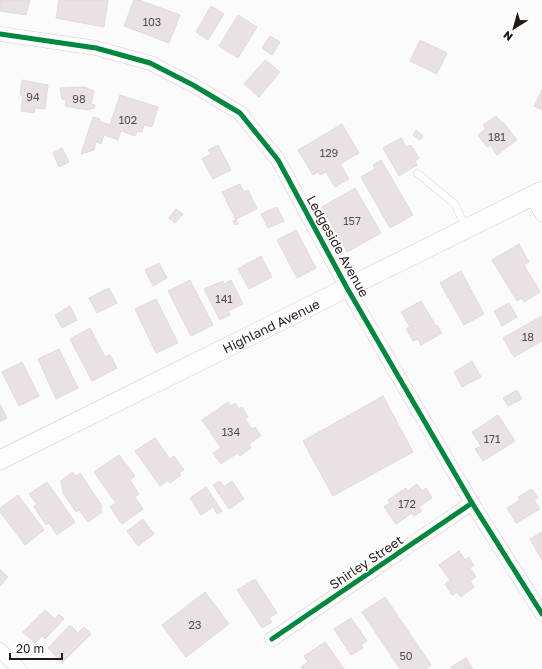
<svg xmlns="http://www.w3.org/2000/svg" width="542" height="669" font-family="'Golos Text',sans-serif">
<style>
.building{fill:#e9e1e2;stroke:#e2dbdc}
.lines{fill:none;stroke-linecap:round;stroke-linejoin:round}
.lane-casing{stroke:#d3cdcb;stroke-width:8}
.street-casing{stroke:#d3cdcb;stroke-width:15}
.secondary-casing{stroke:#d3cdcb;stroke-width:20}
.lane{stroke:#fefefe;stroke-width:7}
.street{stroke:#fefefe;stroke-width:14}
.secondary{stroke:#fefefe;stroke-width:19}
.cycleway-casing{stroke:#fff;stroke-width:8}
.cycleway{stroke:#00873e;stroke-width:5}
.labels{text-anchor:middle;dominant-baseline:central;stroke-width:3;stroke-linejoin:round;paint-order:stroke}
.number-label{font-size:11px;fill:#594e4b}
.street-label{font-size:13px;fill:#261a16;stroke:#fff}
</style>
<rect width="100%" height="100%" fill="#fbfbfb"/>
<g class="building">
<path d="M0,0H30L26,15L0,11Z"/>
<path d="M59,0H108L104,27L56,18Z"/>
<path d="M134,0H139L180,15L169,43L124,26Z"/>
<path d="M211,6L224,14L208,40L196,32Z"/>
<path d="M238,15L257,27L238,58L219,46Z"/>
<path d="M270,36L280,42L272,55L262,48Z"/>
<path d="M420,40L447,53L437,74L410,61Z"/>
<path d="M265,60L280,72L259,97L244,84Z"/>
<path d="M22,80L48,85L45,109L35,108L34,113L21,111L23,95H20Z"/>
<path d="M84,87L94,91L91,104L95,105V108L87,110L65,106L66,100L62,99L60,88Z"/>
<path d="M542,90V110L534,106Z"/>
<path d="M120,95L158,107L152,127L144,125L142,132L137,131L135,136L121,131L118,140L104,135L101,144L96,142L94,150L81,154L93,117L100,119L99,121L110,125Z"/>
<path d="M496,116L502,123L503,122L517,140L497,155L490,145L487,147L478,135L486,129L483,125Z"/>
<path d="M342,124L359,153L340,164L349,179L335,187L326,172L320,175L318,172L313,175L298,150Z"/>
<path d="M416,130L423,136L420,140L413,135Z"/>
<path d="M401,138L406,147L411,145L419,158L415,161L417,165L399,176L383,148Z"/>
<path d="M218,145L231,170L213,179L202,159L211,154L208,150Z"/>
<path d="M62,148L69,162L59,167L53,153Z"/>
<path d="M381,160L413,215L390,228L361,177L375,169L373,165Z"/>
<path d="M240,184L244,192L248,190L257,209L236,219L238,224L235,225L233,221L236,220L222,192Z"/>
<path d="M355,188L381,233L347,252L322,207Z"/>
<path d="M277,207L284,221L268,228L261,214Z"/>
<path d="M176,209L183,214L175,223L169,218Z"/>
<path d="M296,230L316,268L297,278L277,240Z"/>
<path d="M519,244L529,262L524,265L540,292L524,302L522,298L517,301L492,260Z"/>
<path d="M261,256L272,277L249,289L238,269Z"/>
<path d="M159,263L167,278L153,286L145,270Z"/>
<path d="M461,271L484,314L464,325L440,283Z"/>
<path d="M190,280L213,325L191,336L168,291Z"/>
<path d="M231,280L243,304L228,311L230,315L220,320L204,289L223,281L224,284Z"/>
<path d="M109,288L117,303L97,313L89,298Z"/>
<path d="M156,299L178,343L156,353L135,309Z"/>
<path d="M421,301L436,326L437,325L442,333L421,345L418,339L413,341L406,329L410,327L401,312Z"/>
<path d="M509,303L517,317L502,326L494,311Z"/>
<path d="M70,306L77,320L62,328L55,315Z"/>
<path d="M542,316V341L514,357L503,338Z"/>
<path d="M90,328L105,357L110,355L117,368L92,381L70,339Z"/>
<path d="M59,349L78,388L56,399L38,359Z"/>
<path d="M472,361L481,377L462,387L454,372Z"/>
<path d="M22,362L39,396L19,406L2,372Z"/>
<path d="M517,390L522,399L508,406L503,398Z"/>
<path d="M383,396L413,452L333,496L303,441Z"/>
<path d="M228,402L231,406L235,403L239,409L242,407L248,417L245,419L252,429L255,427L261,436L249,444L251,448L240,456L237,453L221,464L213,453L221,448L202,420Z"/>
<path d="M0,404L7,418L0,422Z"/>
<path d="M498,415L515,441L483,461L475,449L481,446L472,432Z"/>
<path d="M155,438L170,459L174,456L184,470L179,473L181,475L170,483L168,480L160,486L135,451Z"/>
<path d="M119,455L135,476L130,480L139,494L135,497L143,509L122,524L110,507L116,503L94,472Z"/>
<path d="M72,472L76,476L80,473L102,506L101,508L102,512L88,522L79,510L76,512L63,493L61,481Z"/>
<path d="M220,481L224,487L232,481L244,499L229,509L213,485Z"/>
<path d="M47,482L75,522L57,535L49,523L46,525L34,507L37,504L29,494Z"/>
<path d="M417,484L422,491L426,488L432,498L419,507L422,511L414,516L412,513L396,524L384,507L390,503L388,500L406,488L407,491Z"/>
<path d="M206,487L222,511L217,514L213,507L201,515L190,498Z"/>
<path d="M532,489L538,498L534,500L540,509L516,523L507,508L520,500L518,497Z"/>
<path d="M18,495L44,530L25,545L0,512V508Z"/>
<path d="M143,519L154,534L138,546L127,531Z"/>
<path d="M542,532V560L530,539Z"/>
<path d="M459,551L465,560L468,557L474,565L470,568L476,577L470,581L474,587L461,597L457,592L452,595L445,584L450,580L439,565Z"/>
<path d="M0,569L8,577L0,586Z"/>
<path d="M255,579L277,613L269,618L272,622L262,628L237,590Z"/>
<path d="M205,592L229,624L186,657L162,625Z"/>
<path d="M385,597L431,665L426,669H400L362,612Z"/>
<path d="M45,610L55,619L59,614L64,619L45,639L42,636L35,643L23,632Z"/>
<path d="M351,618L367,641L361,645L363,648L351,655L334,629Z"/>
<path d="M70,625L78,633L84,627L91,634L62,663L48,648Z"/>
<path d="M325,642L344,669H302L301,667L308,662L304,656Z"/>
<path d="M466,658L473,669H452L451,667Z"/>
</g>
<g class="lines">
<defs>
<path id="lane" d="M417,173L455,204L466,229"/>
<g id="street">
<path d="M0,34L96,48L150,63L193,85L240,113L278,160L347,288L394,369L472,503L542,614"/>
<path d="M532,196L542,214"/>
<path d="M272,639L472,503"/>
<path d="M0,650L19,669"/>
</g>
<path id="secondary" d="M0,460L542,191"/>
</defs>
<use href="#lane" class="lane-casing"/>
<use href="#street" class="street-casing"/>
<use href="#secondary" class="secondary-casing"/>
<use href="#lane" class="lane"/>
<use href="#street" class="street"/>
<use href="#secondary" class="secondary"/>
<defs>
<g id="cycleway">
<path d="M0,34L96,48L150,63L193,85L240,113L278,160L347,288L394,369L472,503L542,614"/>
<path d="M272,639L472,503"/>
</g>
</defs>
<use href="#cycleway" class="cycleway-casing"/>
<use href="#cycleway" class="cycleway"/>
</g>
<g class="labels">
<g class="number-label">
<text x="152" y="21">103</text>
<text x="33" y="96">94</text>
<text x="79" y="98">98</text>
<text x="128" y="119">102</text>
<text x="497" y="136">181</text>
<text x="329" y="152">129</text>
<text x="352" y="220">157</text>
<text x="224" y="298">141</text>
<text x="528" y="336">18</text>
<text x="231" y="431">134</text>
<text x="492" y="438">171</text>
<text x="407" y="503">172</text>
<text x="195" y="624">23</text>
<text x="406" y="655">50</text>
</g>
<g class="street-label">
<text transform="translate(338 246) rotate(61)">Ledgeside Avenue</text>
<text transform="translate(271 326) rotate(-26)">Highland Avenue</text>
<text transform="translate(366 562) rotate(-34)">Shirley Street</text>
</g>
</g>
<g transform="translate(514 28) rotate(217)" stroke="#ffffff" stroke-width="3" paint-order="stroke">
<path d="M0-3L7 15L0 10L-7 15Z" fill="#261a16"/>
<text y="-6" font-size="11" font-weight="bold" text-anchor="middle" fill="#261a16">N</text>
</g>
<path d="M10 653v6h52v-6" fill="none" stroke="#261a16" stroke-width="2"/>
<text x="16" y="653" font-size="12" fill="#261a16" stroke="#ffffff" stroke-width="3" paint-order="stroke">20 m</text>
</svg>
